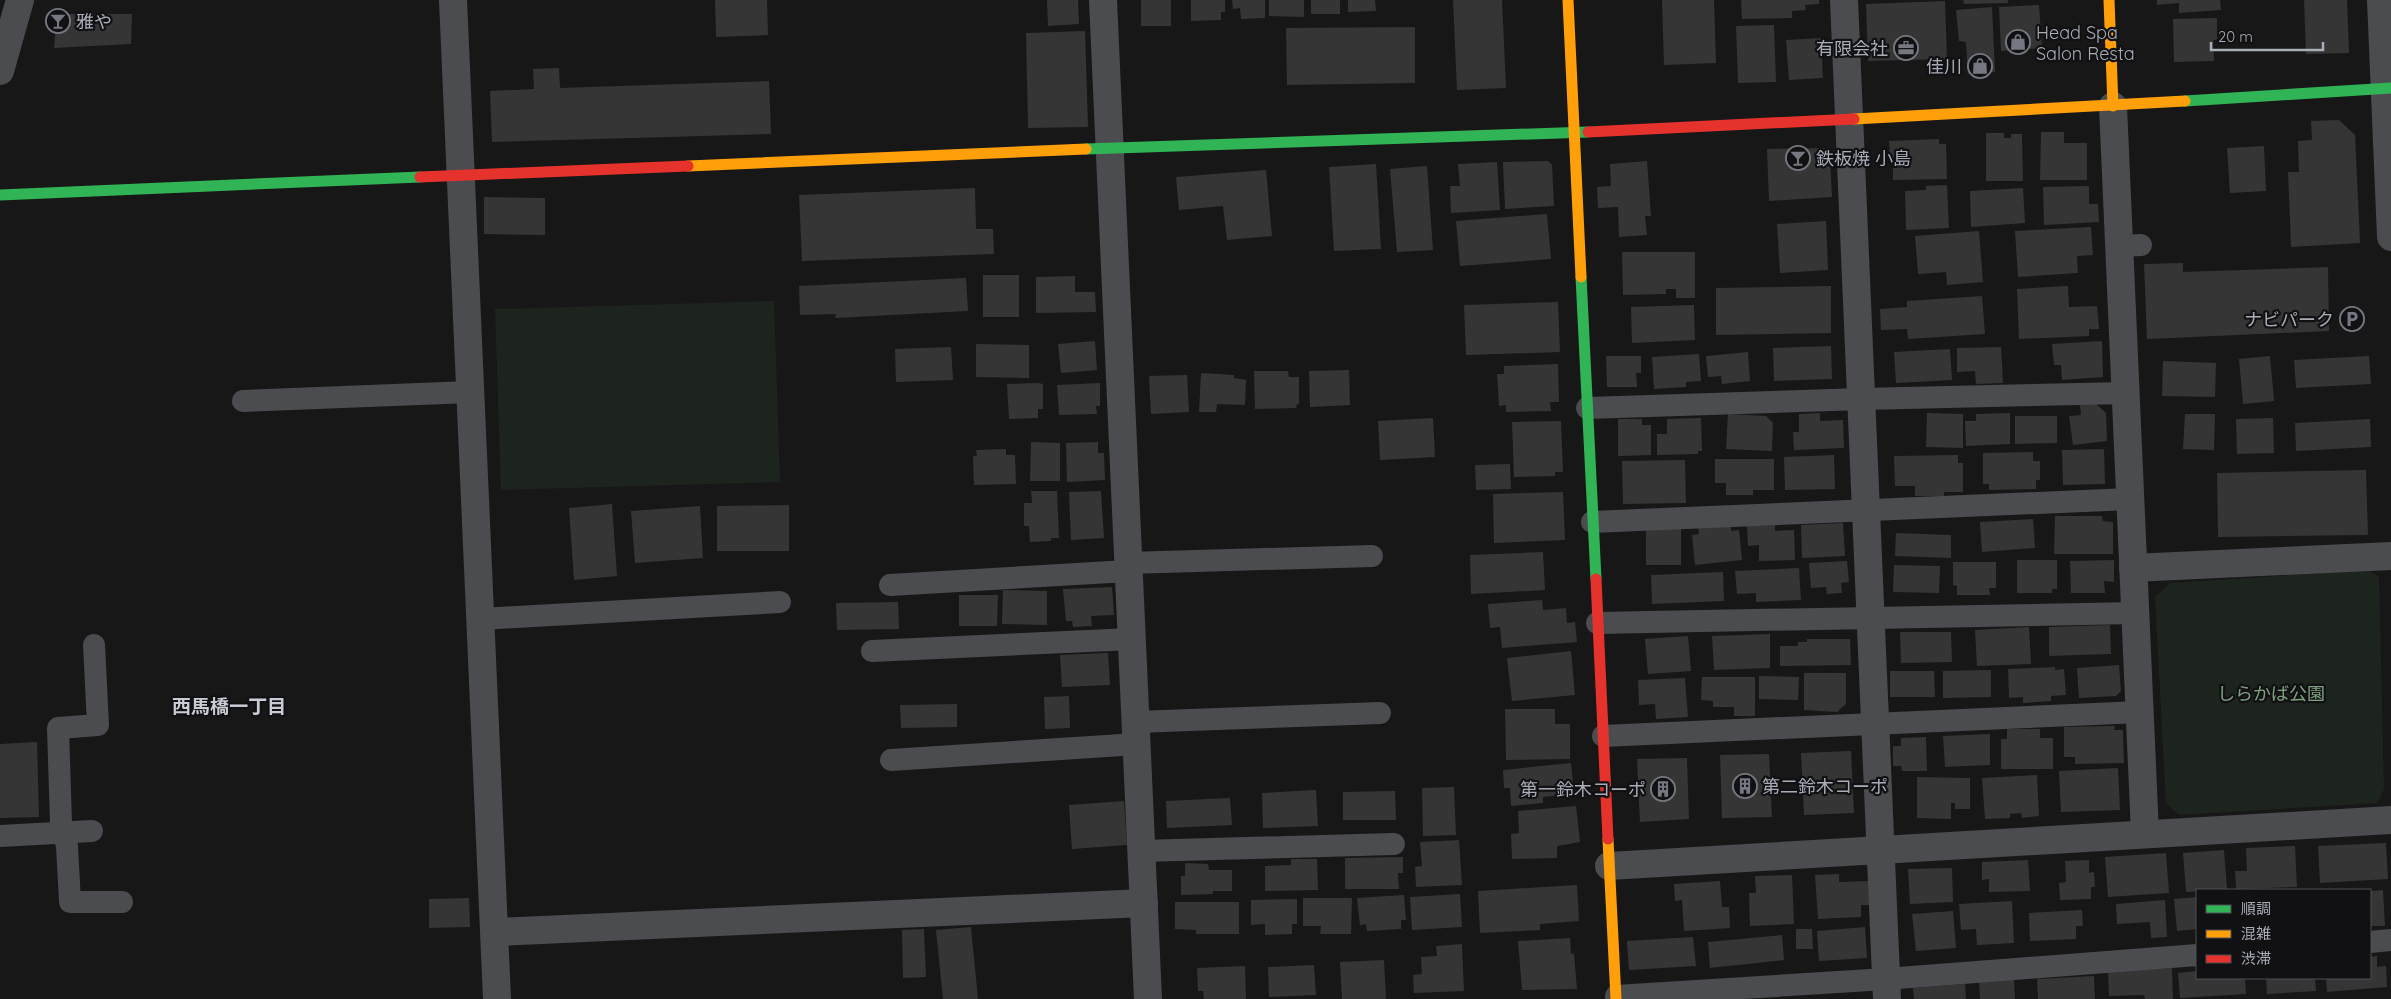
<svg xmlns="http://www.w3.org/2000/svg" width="2391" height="999" font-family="Quicksand,'Noto Sans JP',sans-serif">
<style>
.green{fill:#1d241e}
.building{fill:#353536}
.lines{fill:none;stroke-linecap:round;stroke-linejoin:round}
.lane{stroke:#4b4c50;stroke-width:22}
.street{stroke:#4b4c50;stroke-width:28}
.fast{stroke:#30b455;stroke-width:11}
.slow{stroke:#ff9f0a;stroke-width:11}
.jam{stroke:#e5322d;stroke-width:11}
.labels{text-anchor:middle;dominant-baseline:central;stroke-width:4.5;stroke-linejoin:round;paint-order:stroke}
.poi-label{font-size:18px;fill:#a8adb8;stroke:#111113;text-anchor:start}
.park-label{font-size:18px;fill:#7fa381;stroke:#111113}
.neighbourhood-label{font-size:19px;font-weight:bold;fill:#c9ccd4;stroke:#111113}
</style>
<rect width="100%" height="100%" fill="#171717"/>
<g class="green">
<path d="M774,301L780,482L501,490L495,309Z"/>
<path d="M2368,570L2379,577L2384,789L2377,803L2179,815L2166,803L2155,597L2170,583Z"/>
</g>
<g class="building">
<path d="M715,0H767L768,35L716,37Z"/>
<path d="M1047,0H1078L1079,24L1048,26Z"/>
<rect x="1141" y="0" width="30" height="26"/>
<path d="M1191,0H1225V12H1221V20L1191,21Z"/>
<path d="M1232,0H1265V18L1241,19L1240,8L1233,9Z"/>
<path d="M1269,0H1304V17L1269,16Z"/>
<rect x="1311" y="0" width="29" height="14"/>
<path d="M1348,0H1375L1376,11L1348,12Z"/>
<path d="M1453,0H1502L1506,88L1457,90Z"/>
<path d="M1662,0H1714L1716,63L1664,65Z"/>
<path d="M1741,0H1819V4L1805,5L1806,10L1792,11V18L1742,19Z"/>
<path d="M1963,0H2008V3L1964,4Z"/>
<path d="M2157,0H2220L2221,10L2179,13V3L2157,5Z"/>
<path d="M2304,0H2347L2349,53L2306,54Z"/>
<path d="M1945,1L1947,59L1868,61L1866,4Z"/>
<path d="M2039,5L2042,48L2001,51L1999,7Z"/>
<path d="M1992,7L1995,72L1968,74L1966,42L1959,41L1956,10Z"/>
<path d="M57,14H132L131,44L54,48Z"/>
<path d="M2217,18V40H2213L2214,61L2174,62L2173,19Z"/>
<path d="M1774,25L1776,82L1738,83L1736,26Z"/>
<path d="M1415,27V83L1287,85L1286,28Z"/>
<path d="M1085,31L1088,127L1028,128L1026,33Z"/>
<path d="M1821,38L1823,78L1789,80L1786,40Z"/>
<path d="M559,68L560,88L769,81L771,134L492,142L490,91L534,89L533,69Z"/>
<path d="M2339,120L2355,135L2360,243L2291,247L2288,172H2299L2298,141L2312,140L2311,121Z"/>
<path d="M2041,132H2064V143H2087V180H2040Z"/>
<path d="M1986,133H2004V138H2011V134H2022L2023,181H1986Z"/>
<path d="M1939,139V144H1946L1947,179L1893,180V161H1890L1889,141Z"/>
<path d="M2264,146L2266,191L2230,193L2227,148Z"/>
<path d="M1825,148L1830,159L1832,197L1769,201L1767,149Z"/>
<path d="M1548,161L1552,165L1554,206L1505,209L1503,162Z"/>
<path d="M1647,161L1651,216H1645L1647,235L1619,237L1618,207L1598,208L1597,187L1611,186L1610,164Z"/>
<path d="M1497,162L1500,210L1451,213L1450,186H1460L1458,164Z"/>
<path d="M1376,164L1381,249L1334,251L1329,167Z"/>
<path d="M1427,166L1433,250L1397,252L1390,169Z"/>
<path d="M1266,170L1272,236L1227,240L1223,206L1179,210L1176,177Z"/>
<path d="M1947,185L1949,228L1906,230L1905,191L1926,190V186Z"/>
<path d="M2089,186V204H2098L2099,222L2044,225L2043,187Z"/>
<path d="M975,188L976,229H993L994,254L802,261L799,195Z"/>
<path d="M2023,188L2025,223L1971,227L1970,191Z"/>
<path d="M484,197L545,198V235L484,234Z"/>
<path d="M1547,214L1551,259L1460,266L1456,221Z"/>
<path d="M1826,221L1828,270L1780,273L1777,224Z"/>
<path d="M2091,227L2093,255L2077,256L2078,273L2018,277L2015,231Z"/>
<path d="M1979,231L1983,282L1947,285L1946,272L1918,274L1915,236Z"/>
<path d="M1622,252H1695V298H1676V289H1666V294L1623,295Z"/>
<path d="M2183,263V272L2328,267L2329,331L2147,339L2144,264Z"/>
<rect x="983" y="275" width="36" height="42"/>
<path d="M1075,276V292H1095L1096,312L1036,313V277Z"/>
<path d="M966,278L968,311L835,318L836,314L800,315L799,286Z"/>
<path d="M1831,286V333L1716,335V288Z"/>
<path d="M2068,286L2069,307L2097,306L2099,329H2089V336L2019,339L2017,289Z"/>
<path d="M1982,296L1985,334L1908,339L1907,329L1881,330L1880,309L1907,307V301Z"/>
<path d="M1558,302L1560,352L1466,355L1464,305Z"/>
<path d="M1694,305L1695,340L1632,343L1631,307Z"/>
<path d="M1095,341L1097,370L1061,373L1058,344Z"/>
<path d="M2102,341L2103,377L2062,380L2061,365H2054L2052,344Z"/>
<path d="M976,344L1029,345V378L976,377Z"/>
<path d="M1831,346L1832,379L1774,381L1773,348Z"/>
<path d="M951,347L953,380L896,382L895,349Z"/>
<path d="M2001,347L2003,383L1976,384L1975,371L1957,372V348Z"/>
<path d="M1950,349L1952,380L1896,383L1894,352Z"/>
<path d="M1748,352L1750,381L1722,384L1721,376L1708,377L1706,356Z"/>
<path d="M1699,354L1701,381L1686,382V387L1654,389L1652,357Z"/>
<path d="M1606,356H1641V373H1636L1637,387H1607Z"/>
<path d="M2270,356L2274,401L2243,404L2239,359Z"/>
<path d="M2369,356L2371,384L2296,388L2294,360Z"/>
<path d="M2163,361L2216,363L2215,397L2162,396Z"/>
<path d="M1558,364L1559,402H1550L1551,411L1506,412V405L1499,406L1497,374H1504V366Z"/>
<path d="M1349,370L1350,405L1310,407L1309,371Z"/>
<path d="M1254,371H1288L1289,377H1299V404H1297L1296,408L1255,409Z"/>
<path d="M1201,373L1234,375V378L1246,380L1245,405L1217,404L1216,412H1199Z"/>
<path d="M1187,375L1189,412L1151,414L1149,376Z"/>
<path d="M1038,383L1043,384V409H1038V418L1009,419L1007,384Z"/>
<path d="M1100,383V406H1096L1097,414L1059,415L1057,385Z"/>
<path d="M2095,403L2106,413L2107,441L2073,445L2069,416L2081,415L2080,405Z"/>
<path d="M1820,413V421L1843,420L1844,448L1794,450L1793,432H1799V414Z"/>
<path d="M1927,413L1963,414V448L1926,447Z"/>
<path d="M2010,413V444L1966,446L1965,421H1976V414Z"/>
<path d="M1728,414L1766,416L1773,423L1772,451L1726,449Z"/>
<path d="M2185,414H2215L2214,450L2183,449Z"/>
<path d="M2015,416H2057V443L2015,444Z"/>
<path d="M1433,418L1435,457L1380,460L1378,421Z"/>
<path d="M1701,418L1702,451H1698V454L1657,455V434H1667V419Z"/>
<path d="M2273,418L2274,453L2237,454L2236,419Z"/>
<path d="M1618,419H1642V425H1651V455L1618,456Z"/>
<path d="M2370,419L2371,447L2296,451L2295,423Z"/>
<path d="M1561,421L1563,472H1555V476L1514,477L1512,422Z"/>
<path d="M1031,442L1060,443V481H1030Z"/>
<path d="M1098,442V453H1104L1105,480L1067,482L1066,443Z"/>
<path d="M1006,449V455H1015L1016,484L974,485L973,456H977L976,450Z"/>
<path d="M2104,449L2105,484L2063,485L2062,450Z"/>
<path d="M2033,452V461H2040V480H2036V489L1989,490V484H1983V453Z"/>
<path d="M1834,455L1835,489L1785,490L1784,457Z"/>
<path d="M1958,455V463H1963V492H1944V496H1915V486H1895L1894,456Z"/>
<path d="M1715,459H1774V490H1753V495H1726V483H1715Z"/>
<path d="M1685,460L1686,503L1623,504L1622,461Z"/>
<path d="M1510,464L1511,489L1476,490L1475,465Z"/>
<path d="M2366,470L2368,535L2218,537L2217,473Z"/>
<path d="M1031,491H1057L1059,538H1051V541L1030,542L1029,526H1024V503H1032Z"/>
<path d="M1101,491L1104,538L1071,540L1069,492Z"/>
<path d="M1563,492L1565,540L1494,543L1493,494Z"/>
<path d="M612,504L617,576L574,580L569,508Z"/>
<path d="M789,505V551H717V506Z"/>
<path d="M700,506L703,558L635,563L631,511Z"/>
<path d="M2055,516H2102L2103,521L2113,522V554H2054Z"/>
<path d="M2033,519L2035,548L1982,552L1980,522Z"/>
<path d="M1843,523L1845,556L1802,558L1801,525Z"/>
<path d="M1731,525V531L1739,530L1742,560L1695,565L1692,535L1699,534L1698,526Z"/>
<path d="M1775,525V531L1794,530L1795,560L1759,561V545L1748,546L1747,526Z"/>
<rect x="1646" y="527" width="35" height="38"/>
<path d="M1896,533L1951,535V558L1895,556Z"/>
<path d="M1543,552L1545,590L1471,594L1470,555Z"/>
<path d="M2017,560H2057V589H2052V593H2017Z"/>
<path d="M2114,560V582L2104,581L2105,593H2071L2070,561Z"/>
<path d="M1847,561L1849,582L1841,583L1842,593L1827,594L1826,587L1811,588L1809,563Z"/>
<path d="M1953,562H1996V588H1989L1990,595H1957V586L1953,585Z"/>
<path d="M1894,565L1940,566L1939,593L1893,592Z"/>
<path d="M1799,568L1801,600L1756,602V593L1737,594L1735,571Z"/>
<path d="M1723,572L1724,601L1652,604L1651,575Z"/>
<path d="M1112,587L1114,615L1091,616L1092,626L1073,627L1072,621H1066L1063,589Z"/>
<path d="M1003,590L1047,591V625L1002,624Z"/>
<path d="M959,595H998L997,626H959Z"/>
<path d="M1542,600L1543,610L1566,608L1567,623L1575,622L1577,642L1502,648L1500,627L1490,628L1488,604Z"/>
<path d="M898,602L899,629L837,630L836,603Z"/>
<path d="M2110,625L2111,654L2049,656V627Z"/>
<path d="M2029,627L2031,664L1977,666L1975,630Z"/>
<path d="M1900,632H1951L1952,662L1901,663Z"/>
<path d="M1770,634V668L1714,670L1712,636Z"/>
<path d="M1688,636L1691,671L1648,674L1645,639Z"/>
<path d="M1807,639H1850L1851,665L1780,666V646H1798V642H1807Z"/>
<path d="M1571,651L1575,695L1512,701L1507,658Z"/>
<path d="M1108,653L1110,685L1062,687L1060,655Z"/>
<path d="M2119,665L2121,691L2116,696L2079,698L2077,668Z"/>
<path d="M2055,667V670L2064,669L2066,695L2051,696V701L2023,703V697L2009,698L2008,669Z"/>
<path d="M1991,670V697L1943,698V671Z"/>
<path d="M1890,671H1934L1935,697H1890Z"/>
<path d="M1804,673H1846V704L1837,712L1804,710Z"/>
<path d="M1759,676L1799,677L1798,700L1759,699Z"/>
<path d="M1702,677H1755V716H1734V707H1713V701L1701,700Z"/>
<path d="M1685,678L1688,717L1656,719L1655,704L1639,705L1638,680Z"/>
<path d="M1069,696L1070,728L1045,729L1044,697Z"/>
<path d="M957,704V727L901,728L900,705Z"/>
<path d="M1505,709H1555V724H1570V759L1506,760Z"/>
<path d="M2115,726L2114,730H2123L2124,763L2075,764V757H2064V727Z"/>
<path d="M2007,729H2040V738H2053V769H2001V739H2007Z"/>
<path d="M1990,734V765L1945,767L1943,736Z"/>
<path d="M1926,737L1927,771H1902L1901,766H1893V746H1901V738Z"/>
<path d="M37,742L39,817L0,818V744Z"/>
<path d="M1851,751L1854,813L1804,815L1801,753Z"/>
<path d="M1769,754L1772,817L1722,818L1720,755Z"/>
<path d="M1687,758L1689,819L1640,822L1637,759Z"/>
<path d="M1571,763L1574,794L1543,797V803L1511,806L1510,788H1504L1503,770Z"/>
<path d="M2118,768L2120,810L2061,812L2059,771Z"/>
<path d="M2037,775L2039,816L2022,818L2021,813L2010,814V818L1985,819L1982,778Z"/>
<path d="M1917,777L1970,778V809H1955V803H1951V819L1917,818Z"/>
<path d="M1454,787L1456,835L1423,836L1422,788Z"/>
<path d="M1316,790L1318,826L1263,828L1262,793Z"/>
<path d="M1395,791L1396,820H1343V792Z"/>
<path d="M1230,798L1232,825L1167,828L1166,801Z"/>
<path d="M1124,801L1127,845L1072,849L1069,805Z"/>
<path d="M1576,806L1580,842L1557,846V858L1512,859L1511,834L1519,833L1518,811Z"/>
<path d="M1459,840L1462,885L1416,887L1415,867L1422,866L1420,842Z"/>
<path d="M2386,843L2388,879L2320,883L2318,846Z"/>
<path d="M2295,846L2297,887L2236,889L2235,871H2247L2246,848Z"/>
<path d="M2224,850L2227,889L2186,892L2183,853Z"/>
<path d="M2166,853L2169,893L2108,897L2105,857Z"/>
<path d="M1403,857V873H1398L1399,889H1345V858Z"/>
<path d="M1291,859H1317L1318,890L1265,891V866L1291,865Z"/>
<path d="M2028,860L2030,891L1989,892V879L1982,880V862Z"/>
<path d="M2089,860V873L2094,872L2095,887H2091V899L2060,900L2059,883L2066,882L2065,861Z"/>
<path d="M1185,863L1208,864L1209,870H1232V891H1213V894L1181,895V876H1185Z"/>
<path d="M1952,868L1953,902L1910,904L1908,869Z"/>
<path d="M1839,874V882L1870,881L1871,905H1861V917L1818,919L1815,875Z"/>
<path d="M1792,875L1794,924L1750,926L1749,893H1756L1755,876Z"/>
<path d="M1720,881L1722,907H1729L1730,928L1684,931L1682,900L1675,901L1674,884Z"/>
<path d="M1577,885L1579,921L1540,924V930L1480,933L1478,891Z"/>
<path d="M2383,890L2385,926H2370V891Z"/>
<path d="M1460,894L1462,927L1412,930L1410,897Z"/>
<path d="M1404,895L1406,920H1401V929L1367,931L1366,924L1360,925L1357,898Z"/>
<path d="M2197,897V929L2177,931L2174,899Z"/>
<path d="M469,898L470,927L429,928V899Z"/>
<path d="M1303,898H1352L1351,934H1320L1321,926H1303Z"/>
<path d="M1297,899V924H1292V934L1265,935V924L1251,925V900Z"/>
<path d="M2165,900L2167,937L2151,938L2150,922L2117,924L2116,904Z"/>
<path d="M2012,901L2014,943L1977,945L1976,929L1961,930L1959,904Z"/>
<path d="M1175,902H1239V934H1196V930L1175,929Z"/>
<path d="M2082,910L2083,926H2076V939L2030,941L2029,913Z"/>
<path d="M1953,911L1956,948L1916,951L1912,914Z"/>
<path d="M971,927L978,999H943L936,930Z"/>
<path d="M1865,927L1867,958L1819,961L1817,931Z"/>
<path d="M924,929L926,977L903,978L902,930Z"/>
<path d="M1796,929H1812L1813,949H1796Z"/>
<path d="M1782,935L1784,960L1710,968L1708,942Z"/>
<path d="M1693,937L1696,966L1629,970L1627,941Z"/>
<path d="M1570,938L1571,954L1574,953L1577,989L1522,990L1518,941Z"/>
<path d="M1462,944L1464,991L1414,993L1413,975L1422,974L1421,957L1437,956L1436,946Z"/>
<path d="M2377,956V967L2386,966L2387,987L2327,992L2326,978H2370V957Z"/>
<path d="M1384,960L1386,999H1342L1340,962Z"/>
<path d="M1314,965L1316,995L1269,997L1268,967Z"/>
<path d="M1245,966L1246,999H1204L1203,991H1198L1197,968Z"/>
<path d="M2172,968L2173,999H2145L2144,995L2109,996L2108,971Z"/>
<path d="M2197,971V978H2245L2246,994L2180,998L2178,973Z"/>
<path d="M2094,976L2095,999H2038L2037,979Z"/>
<path d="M2266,978H2315L2316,991L2267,994Z"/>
<path d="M2014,979L2015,999H1980L1979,981Z"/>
<path d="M1965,984L1966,999H1914L1913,988Z"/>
</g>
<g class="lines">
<g class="lane">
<path d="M2119,246L2141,245"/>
<path d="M243,401L470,392"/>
<path d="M1587,408L1862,399L2125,393"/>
<path d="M1592,522L2130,499"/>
<path d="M1128,563L1372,556"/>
<path d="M890,585L1128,571"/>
<path d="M481,619L780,602"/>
<path d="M1597,623L2135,613"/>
<path d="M94,645L98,725L58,728L61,823L67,846L70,902H122"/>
<path d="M872,651L1132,639"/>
<path d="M1136,722L1380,713"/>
<path d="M1603,736L2140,712"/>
<path d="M891,760L1137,744"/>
<path d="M0,836L92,831"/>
<path d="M1141,851L1394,844"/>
<path d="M2370,942L2391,940"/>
<path d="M1616,996L1886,979L2197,955"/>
</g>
<g class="street">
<path d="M453,0L497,999"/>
<path d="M1103,0L1148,999"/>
<path d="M1844,0L1887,999"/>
<path d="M2381,0L2391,237"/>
<path d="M0,71L20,0"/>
<path d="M2113,106L2145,834"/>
<path d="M2133,568L2391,556"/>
<path d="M1609,866L2391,820"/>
<path d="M495,932L1144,903"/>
</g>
<g class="fast">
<path d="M2185,101L2391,88"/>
<path d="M1086,149L1588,132"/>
<path d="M0,195L420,177"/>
<path d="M1581,277L1596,579"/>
</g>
<g class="slow">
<path d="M1568,0L1581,277"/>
<path d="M2109,0L2113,106"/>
<path d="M1854,119L2185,101"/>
<path d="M688,166L1086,149"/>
<path d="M1608,839L1616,999"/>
</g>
<g class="jam">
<path d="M1588,132L1854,119"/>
<path d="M420,177L688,166"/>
<path d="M1596,579L1608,839"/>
</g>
</g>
<defs>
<symbol id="bar-ring" viewBox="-11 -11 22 22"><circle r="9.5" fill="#111113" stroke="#757880" stroke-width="1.5"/><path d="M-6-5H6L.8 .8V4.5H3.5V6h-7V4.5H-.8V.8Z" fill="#757880"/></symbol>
<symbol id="shop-ring" viewBox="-11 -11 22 22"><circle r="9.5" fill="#111113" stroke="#757880" stroke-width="1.5"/><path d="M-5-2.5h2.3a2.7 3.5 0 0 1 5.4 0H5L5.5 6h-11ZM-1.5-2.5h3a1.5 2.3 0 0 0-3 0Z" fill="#757880"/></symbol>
<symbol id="office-ring" viewBox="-11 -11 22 22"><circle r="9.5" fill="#111113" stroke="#757880" stroke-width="1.5"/><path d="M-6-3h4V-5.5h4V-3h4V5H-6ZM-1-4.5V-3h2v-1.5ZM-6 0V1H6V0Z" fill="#757880"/></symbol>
<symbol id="parking-ring" viewBox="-11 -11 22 22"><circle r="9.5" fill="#111113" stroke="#757880" stroke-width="1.5"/><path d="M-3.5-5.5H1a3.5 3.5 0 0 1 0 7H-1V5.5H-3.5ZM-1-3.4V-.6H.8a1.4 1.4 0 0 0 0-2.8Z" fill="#757880"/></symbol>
<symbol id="building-ring" viewBox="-11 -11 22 22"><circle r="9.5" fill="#111113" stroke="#757880" stroke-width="1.5"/><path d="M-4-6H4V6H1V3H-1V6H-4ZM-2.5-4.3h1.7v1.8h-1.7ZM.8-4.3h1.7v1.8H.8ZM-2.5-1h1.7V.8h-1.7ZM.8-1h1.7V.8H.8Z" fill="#757880"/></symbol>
</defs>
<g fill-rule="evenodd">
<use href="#bar-ring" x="44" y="7" width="28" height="28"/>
<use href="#shop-ring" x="2004" y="28" width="28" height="28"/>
<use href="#office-ring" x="1892" y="34" width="28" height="28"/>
<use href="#shop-ring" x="1966" y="52" width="28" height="28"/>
<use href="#bar-ring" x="1784" y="144" width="28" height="28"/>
<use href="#parking-ring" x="2338" y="305" width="28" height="28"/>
<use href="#building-ring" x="1731" y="772" width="28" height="28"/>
<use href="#building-ring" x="1649" y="775" width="28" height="28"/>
</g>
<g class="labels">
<g class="poi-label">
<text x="76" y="21">雅や</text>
<text x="2036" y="32">Head Spa<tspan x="2036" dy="21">Salon Resta</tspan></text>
<text x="1888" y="48" text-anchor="end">有限会社</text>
<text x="1962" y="66" text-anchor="end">佳川</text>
<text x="1816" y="158">鉄板焼 小島</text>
<text x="2334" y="319" text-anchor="end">ナビパーク</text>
<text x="1762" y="786">第二鈴木コーポ</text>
<text x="1646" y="789" text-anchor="end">第一鈴木コーポ</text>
</g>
<g class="park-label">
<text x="2271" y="693">しらかば公園</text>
</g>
<g class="neighbourhood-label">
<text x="229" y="706">西馬橋一丁目</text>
</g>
</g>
<rect x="2196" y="889" width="175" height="90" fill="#111113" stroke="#4d4f55"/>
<rect x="2206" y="905" width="25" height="8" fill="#30b455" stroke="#4d4f55"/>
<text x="2241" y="914" font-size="15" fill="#a8adb8">順調</text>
<rect x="2206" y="930" width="25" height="8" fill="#ff9f0a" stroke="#4d4f55"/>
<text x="2241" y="939" font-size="15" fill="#a8adb8">混雑</text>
<rect x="2206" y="955" width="25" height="8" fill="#e5322d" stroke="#4d4f55"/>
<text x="2241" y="964" font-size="15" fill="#a8adb8">渋滞</text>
<path d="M2211 42v8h112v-8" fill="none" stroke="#a8adb8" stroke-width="2.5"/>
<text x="2218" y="42" font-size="15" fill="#a8adb8" stroke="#111113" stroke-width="4" paint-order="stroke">20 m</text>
</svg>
